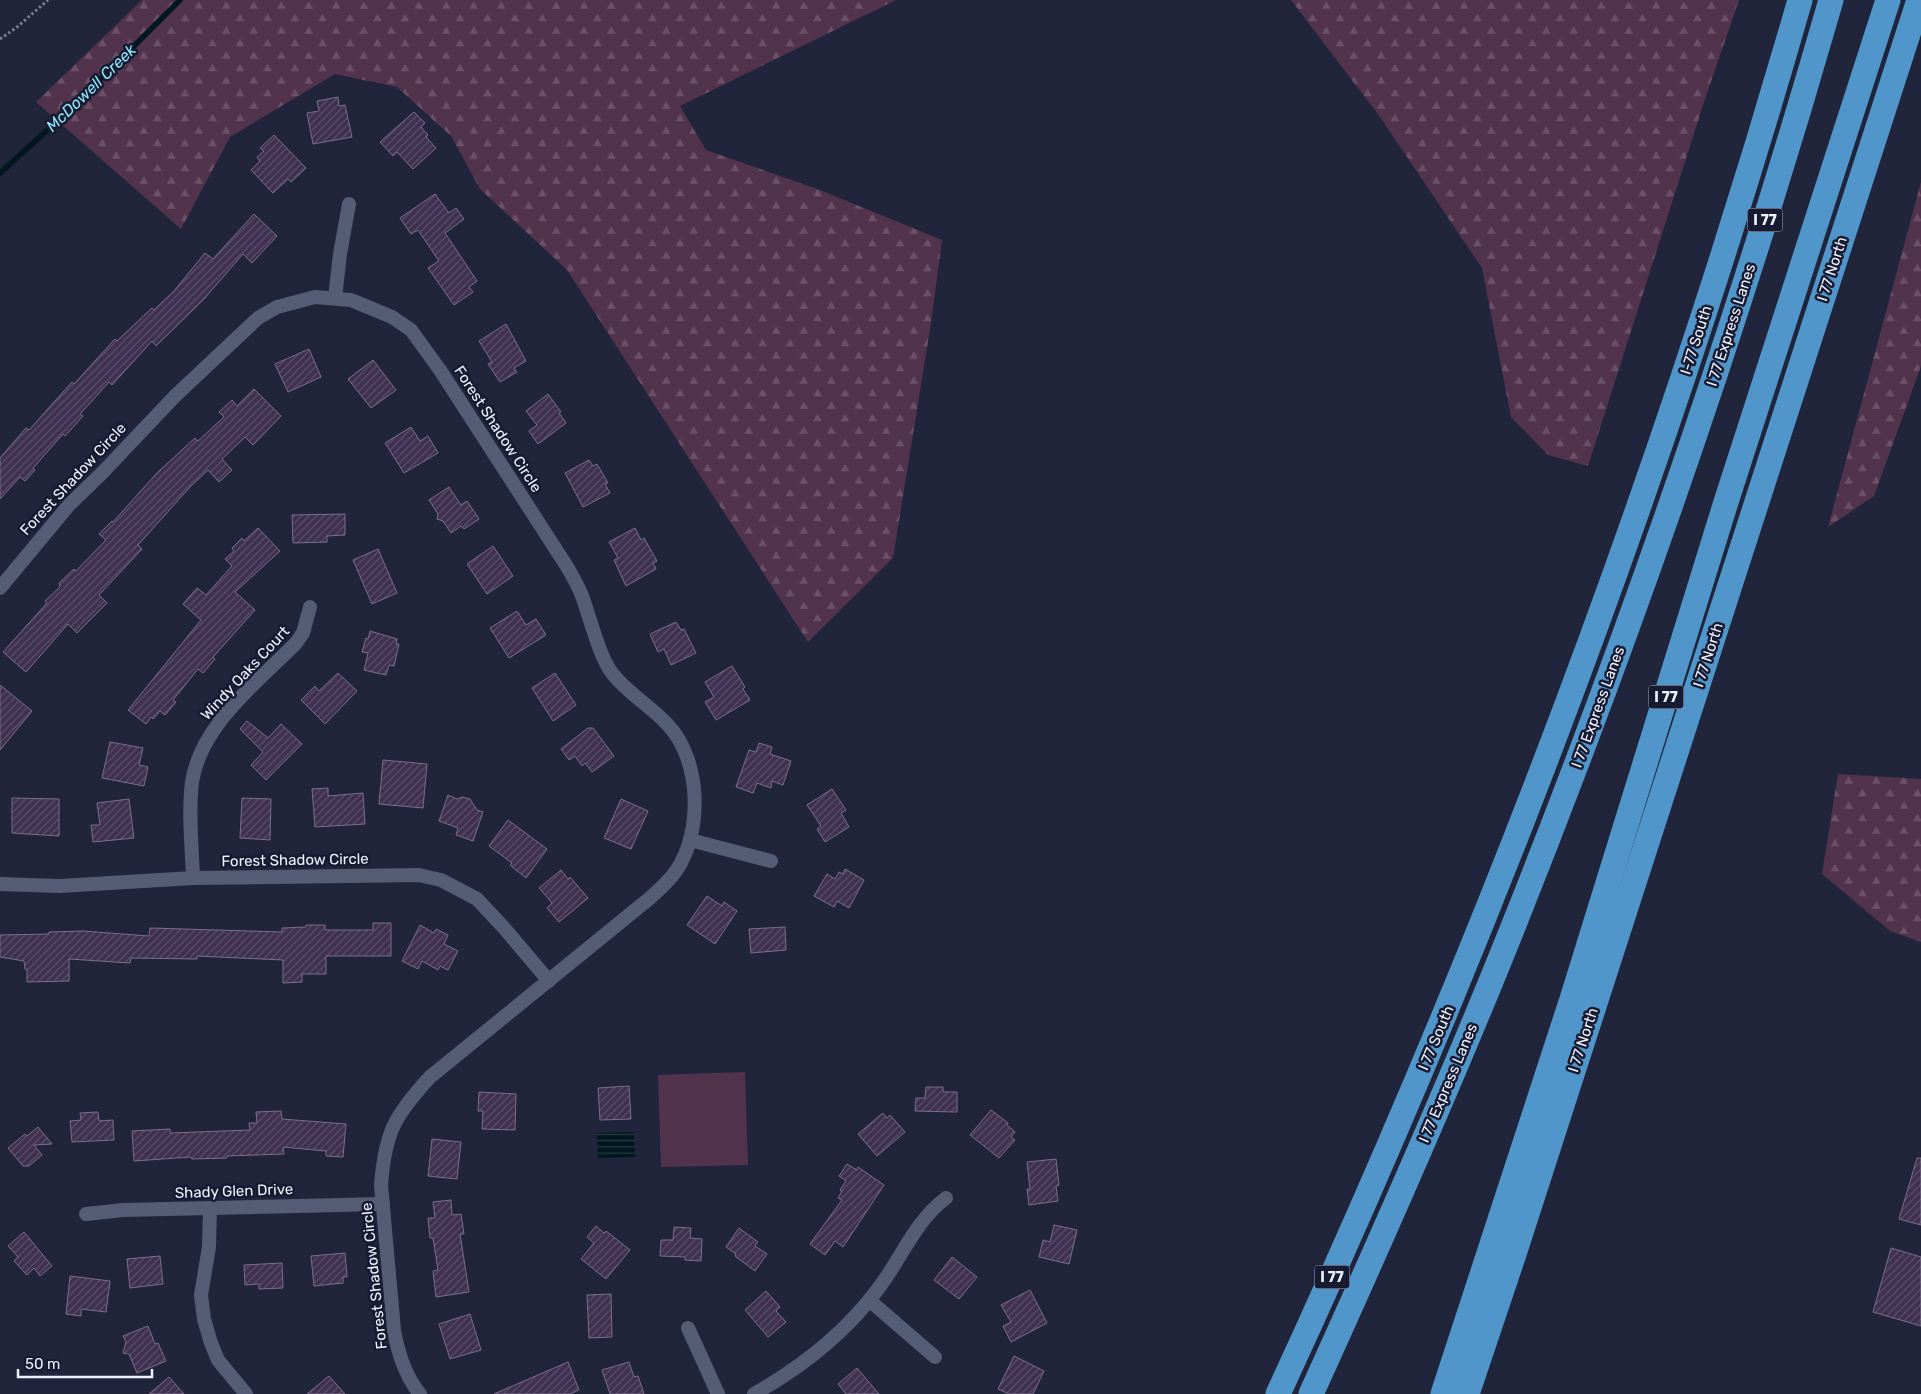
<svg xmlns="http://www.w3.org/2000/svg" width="1921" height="1394" font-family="Rubik,sans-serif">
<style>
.grass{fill:#52334c}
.forest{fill:url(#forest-firs)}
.water{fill:url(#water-rules)}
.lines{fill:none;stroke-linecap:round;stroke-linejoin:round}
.stream{stroke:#00181d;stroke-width:5.5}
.building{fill:url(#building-hatch);stroke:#7a6f89}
.path{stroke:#797d8f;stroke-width:3;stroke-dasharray:2.5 2.5;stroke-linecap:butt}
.minor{stroke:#555c75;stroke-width:14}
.motorway{stroke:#5096ca;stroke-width:25}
.labels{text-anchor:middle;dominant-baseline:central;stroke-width:5;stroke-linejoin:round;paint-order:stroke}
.shield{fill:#171b31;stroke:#aeb2c1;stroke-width:1}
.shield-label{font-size:14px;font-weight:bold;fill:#eff3ff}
.street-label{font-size:15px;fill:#eff3ff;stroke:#171b31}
.water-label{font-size:16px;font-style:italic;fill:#8ee9fc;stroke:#171b31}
</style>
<defs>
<pattern id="forest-firs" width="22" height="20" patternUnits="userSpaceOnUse" patternTransform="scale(1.25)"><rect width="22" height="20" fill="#52334c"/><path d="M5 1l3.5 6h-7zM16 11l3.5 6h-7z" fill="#6b5167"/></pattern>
<pattern id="water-rules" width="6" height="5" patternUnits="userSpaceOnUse" patternTransform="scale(1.25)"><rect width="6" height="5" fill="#00181d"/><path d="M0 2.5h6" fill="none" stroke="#263a3f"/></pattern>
<pattern id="building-hatch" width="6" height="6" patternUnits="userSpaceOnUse" patternTransform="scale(1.25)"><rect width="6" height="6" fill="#3f3052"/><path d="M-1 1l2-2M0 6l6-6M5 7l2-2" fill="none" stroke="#5b4e6c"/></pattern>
</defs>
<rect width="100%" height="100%" fill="#20253b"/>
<path class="grass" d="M745,1072L748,1165L661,1167L658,1075Z"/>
<g class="forest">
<path d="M142,0H896L680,106L706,150L820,190L942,240L931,323L893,558L808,642L567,270L480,189L451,136L397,87L335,74L230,137L181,229L36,102Z"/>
<path d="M1291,0H1739L1705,99L1588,466L1548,455L1511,417L1482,268L1380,117Z"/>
<path d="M1921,182V366L1874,496L1828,527Z"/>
<path d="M1838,774L1921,779V942L1890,931L1822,874Z"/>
</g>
<path class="water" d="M634,1132L635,1157L598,1158L597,1133Z"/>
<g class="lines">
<path class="stream" d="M0,173L73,107L180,0"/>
</g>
<g class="building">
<path d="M338,97L339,106L345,105L352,137L313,144L307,113L319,111L317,101Z"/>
<path d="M414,112L425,123L421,127L428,135L426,137L436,148L413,169L397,152L393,156L380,142Z"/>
<path d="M274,135L306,168L291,182L288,179L273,193L251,170L260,161L257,157L264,151L260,148Z"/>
<path d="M435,194L449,213L456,208L464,219L445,233L477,281L469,287L473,292L454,305L428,268L439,261L418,230L411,234L400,218Z"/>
<path d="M254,214L277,236L252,263L243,254L204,299L156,346L152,341L112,385L109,382L80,414L83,416L65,436L63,434L33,468L35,470L25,481L20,477L0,499V458L26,428L29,430L72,382L74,384L115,339L117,341L152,308L154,310L174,291L205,253L213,259Z"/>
<path d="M506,324L526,361L514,368L517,372L500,382L488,364L492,362L479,341Z"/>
<path d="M309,349L321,377L288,392L275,364Z"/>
<path d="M373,360L396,390L371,408L348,379Z"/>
<path d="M254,389L281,416L253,445L245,437L222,459L232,470L219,482L208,470L190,487L138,545L142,549L99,595L107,603L77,633L68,624L26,672L3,652L47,603L45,601L60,587L59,583L74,569L76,571L106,540L99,534L112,521L113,522L157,473L195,438L198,441L224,417L219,412L232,400L237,406Z"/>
<path d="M548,394L561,412L559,413L566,423L538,444L529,431L537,425L526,411Z"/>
<path d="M411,427L420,441L428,436L438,453L404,473L385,443Z"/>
<path d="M589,460L593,466L597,464L608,483L605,484L610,493L583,507L565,473Z"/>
<path d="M449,487L461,505L467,501L479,519L464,529L461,526L451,533L443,521L437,519L438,514L429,500Z"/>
<path d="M345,514V535L327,536V542L293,543L292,515Z"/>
<path d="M258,528L280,551L235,592L255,610L213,657L215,659L203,673L198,669L173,700L176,702L165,715L160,711L153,719L151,717L146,724L128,710L201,620L183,604L197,588L206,595L232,566L225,559L234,551L232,548L242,538L244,541Z"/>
<path d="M635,528L641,540L644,538L657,561L653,563L656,569L626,586L614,560L618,558L609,542Z"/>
<path d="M493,546L513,576L487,594L467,564Z"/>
<path d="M378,549L397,593L372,604L353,560Z"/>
<path d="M517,611L526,625L536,619L546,635L509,658L490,628Z"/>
<path d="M676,622L681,630L684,629L696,653L671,665L664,649L658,652L650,634Z"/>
<path d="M370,631L397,639L396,644H399L394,666L389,665L386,675L364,670L368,653L362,652L366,638L368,639Z"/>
<path d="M732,666L745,687L743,689L750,700L716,720L705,702L714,697L705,682Z"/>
<path d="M338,673L357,691L325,724L301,700L315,686L319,691Z"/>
<path d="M555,673L576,705L553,721L532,688Z"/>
<path d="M0,685L32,711L0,750Z"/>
<path d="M247,721L268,738L281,724L302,744L266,780L251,765L263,752L240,729Z"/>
<path d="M588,728H593L614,756L592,772L585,763L582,766L575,756L569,760L561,749Z"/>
<path d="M110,742L143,748L139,765L148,767L144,786L102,778Z"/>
<path d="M759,743L772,747L770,754L791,761L783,785L772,781L771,788L757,783L753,793L736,787L749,750L756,752Z"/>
<path d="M383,760L427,764L423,808L379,804Z"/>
<path d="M328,788V796L363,793L365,824L315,827L312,789Z"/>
<path d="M832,789L846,810L841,813L849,827L825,842L817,829L821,826L807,805Z"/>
<path d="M448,795L457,799L462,797L470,799L477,810L483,812L473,841L456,835L458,828L439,821Z"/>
<path d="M12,798L59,799V836L12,833Z"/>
<path d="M242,798L271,799L270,840L240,838Z"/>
<path d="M129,799L134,838L93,842L91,825H100L97,803Z"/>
<path d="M621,799L648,811L631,849L604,838Z"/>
<path d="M508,820L547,849L526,878L510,865L512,863L489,846Z"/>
<path d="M845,869L864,880L849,908L837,901L834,907L814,896L827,874L835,879L839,872L843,874Z"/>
<path d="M561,870L568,879L570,877L588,898L559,922L547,908L552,903L539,888Z"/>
<path d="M707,896L722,906L724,902L737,911L715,944L687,925Z"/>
<path d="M373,923H391V956H326V974H302V982L283,983V960L197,956V959L131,958L130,963L69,959V981L27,982V969H25L24,961L0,957V935L49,934V932L83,931L149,936L150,928L282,932V928L306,927V925H325V930H373Z"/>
<path d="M420,925L434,933L436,929L448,935L444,944L458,951L448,970L440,966L438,970L422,961L418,969L402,961Z"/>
<path d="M785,927L786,950L751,953L749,929Z"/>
<path d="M629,1086L631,1119L600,1120L598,1088Z"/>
<path d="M926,1087H943V1092H957V1112L915,1111L916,1098H925Z"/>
<path d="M479,1092L516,1094L515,1130L482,1129L483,1111H478Z"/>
<path d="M991,1110L1008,1123L1007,1125L1015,1132L1011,1137L1015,1140L999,1158L970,1135Z"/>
<path d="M281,1111L282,1119L346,1124L343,1157L326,1156V1151L283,1147L284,1154L227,1156V1158L192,1159L191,1157L134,1161L132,1131L170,1129V1133L250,1130L249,1123H257L256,1112Z"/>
<path d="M98,1112L99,1121L113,1120L114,1140L72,1142L70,1121L81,1120L80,1113Z"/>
<path d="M883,1113L887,1118L890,1115L905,1132L877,1156L858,1134Z"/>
<path d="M38,1127L52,1144L34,1145L42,1155L29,1166H23L8,1148L25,1134L27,1136Z"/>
<path d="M432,1139L461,1142L457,1179L428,1176Z"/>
<path d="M1917,1158H1921V1225L1899,1219Z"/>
<path d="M1056,1159L1059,1185L1056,1186L1058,1201L1029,1205L1027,1189H1030L1027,1162Z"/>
<path d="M847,1164L857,1170L858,1167L884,1185L843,1247L835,1241L825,1255L810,1244L842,1200L838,1198L842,1191L840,1190L846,1181L839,1176Z"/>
<path d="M451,1200L452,1215L461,1214L464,1234H460L469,1292L436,1297L433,1271L438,1270L433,1238H430L428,1218H435L433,1202Z"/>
<path d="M1054,1225L1077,1230L1069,1264L1039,1257L1043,1240L1050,1242Z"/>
<path d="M596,1226L604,1233L606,1231L630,1250L606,1279L581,1259L594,1243L587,1237Z"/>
<path d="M674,1227L691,1228L690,1238L702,1239L701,1261L685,1260V1257L660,1256L661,1240H673Z"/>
<path d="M739,1228L758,1242L755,1246L767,1254L755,1271L735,1256L736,1254L726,1247Z"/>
<path d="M24,1232L52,1266L40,1276L34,1268L27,1275L14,1261L18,1257L8,1246Z"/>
<path d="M1891,1248L1921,1257V1326L1873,1312Z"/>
<path d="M345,1253L347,1277H343V1283L314,1286L311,1256Z"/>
<path d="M160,1256L163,1284L130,1288L127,1259Z"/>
<path d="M952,1257L977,1277L959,1299L934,1280Z"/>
<path d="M282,1263L283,1288L259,1289V1284L245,1285L244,1265Z"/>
<path d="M70,1276L110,1281L106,1312L81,1309V1316L66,1314Z"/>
<path d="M1030,1290L1047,1323L1011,1342L1003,1326L1011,1322L1001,1305Z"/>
<path d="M766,1291L780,1307L776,1311L786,1322L768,1337L745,1310Z"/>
<path d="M611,1294L612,1337L589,1338L587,1295Z"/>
<path d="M470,1314L481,1350L450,1359L439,1324Z"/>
<path d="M148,1326L155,1344L158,1343L166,1361L137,1373L129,1354L123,1353L126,1342L123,1336Z"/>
<path d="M1014,1356L1044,1371L1033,1394H1009L998,1389Z"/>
<path d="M568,1362L579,1390L570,1394H494Z"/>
<path d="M629,1362L634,1377L638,1376L644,1394H610L602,1370Z"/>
<path d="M857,1368L879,1394H846L838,1384Z"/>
<path d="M329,1376L345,1394H307Z"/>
<path d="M169,1377L184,1394H149Z"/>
</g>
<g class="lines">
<path class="path" d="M0,39L16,28L48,0"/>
<g class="minor">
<path d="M335,298L340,254L349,204"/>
<path d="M0,588L69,505L103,472L175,396L258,318L277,307L315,297L351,300L392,317L411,330L440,370L566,565C572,575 578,585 582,596C590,617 599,656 612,673C627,693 651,706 668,725C701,760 703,832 676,871C669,881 659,890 650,898L430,1077C395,1115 385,1132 381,1185L394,1330C398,1353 405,1376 420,1394"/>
<path d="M690,840L771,861"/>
<path d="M193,878C192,847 188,813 192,782C201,724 257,683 296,643L303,633L310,607"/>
<path d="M0,884L60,886L193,878L419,875L441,880L477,899L505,929L549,981"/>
<path d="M210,1208L209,1247L201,1295L204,1319L211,1343L218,1360L246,1394"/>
<path d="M86,1214L123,1210L383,1204"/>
<path d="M869,1300L935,1357"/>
<path d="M688,1328L718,1394"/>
<path d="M754,1394C800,1368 846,1332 878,1289C901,1259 915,1221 946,1198"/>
</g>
<g class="motorway">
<path d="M1278,1394C1487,942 1663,479 1800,0"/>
<path d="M1311,1394C1381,1240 1450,1085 1513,927C1634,624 1741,314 1831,0"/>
<path d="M1443,1394L1573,996L1726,502L1888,0"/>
<path d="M1467,1394L1514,1254L1919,0"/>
</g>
</g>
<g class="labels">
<g class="shield">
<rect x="1747.5" y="208.5" width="35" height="23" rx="4"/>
<rect x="1648.5" y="685.5" width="35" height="23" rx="4"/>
<rect x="1314.5" y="1265.5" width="35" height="23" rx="4"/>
</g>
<g class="shield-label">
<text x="1765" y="220">I 77</text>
<text x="1666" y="697">I 77</text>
<text x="1332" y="1277">I 77</text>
</g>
<g class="street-label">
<text transform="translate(1832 269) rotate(-72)">I 77 North</text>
<text transform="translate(1731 325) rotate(-72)">I 77 Express Lanes</text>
<text transform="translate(1696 340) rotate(-72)">I-77 South</text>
<text transform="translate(498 429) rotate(57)">Forest Shadow Circle</text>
<text transform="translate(73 479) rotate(-47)">Forest Shadow Circle</text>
<text transform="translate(1708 655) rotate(-72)">I 77 North</text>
<text transform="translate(245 673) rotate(-47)">Windy Oaks Court</text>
<text transform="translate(1598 707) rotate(-70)">I 77 Express Lanes</text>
<text transform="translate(295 860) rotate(-1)">Forest Shadow Circle</text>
<text transform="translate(1436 1038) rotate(-67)">I 77 South</text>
<text transform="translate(1583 1040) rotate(-72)">I 77 North</text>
<text transform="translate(1448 1083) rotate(-67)">I 77 Express Lanes</text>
<text transform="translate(234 1191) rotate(-2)">Shady Glen Drive</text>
<text transform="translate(374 1276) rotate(-96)">Forest Shadow Circle</text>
</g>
<g class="water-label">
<text transform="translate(91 88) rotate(-44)">McDowell Creek</text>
</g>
</g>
<path d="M18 1369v8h134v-8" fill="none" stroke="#eff3ff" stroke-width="2.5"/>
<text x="25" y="1369" font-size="15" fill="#eff3ff" stroke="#171b31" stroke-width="4" paint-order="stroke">50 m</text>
</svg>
